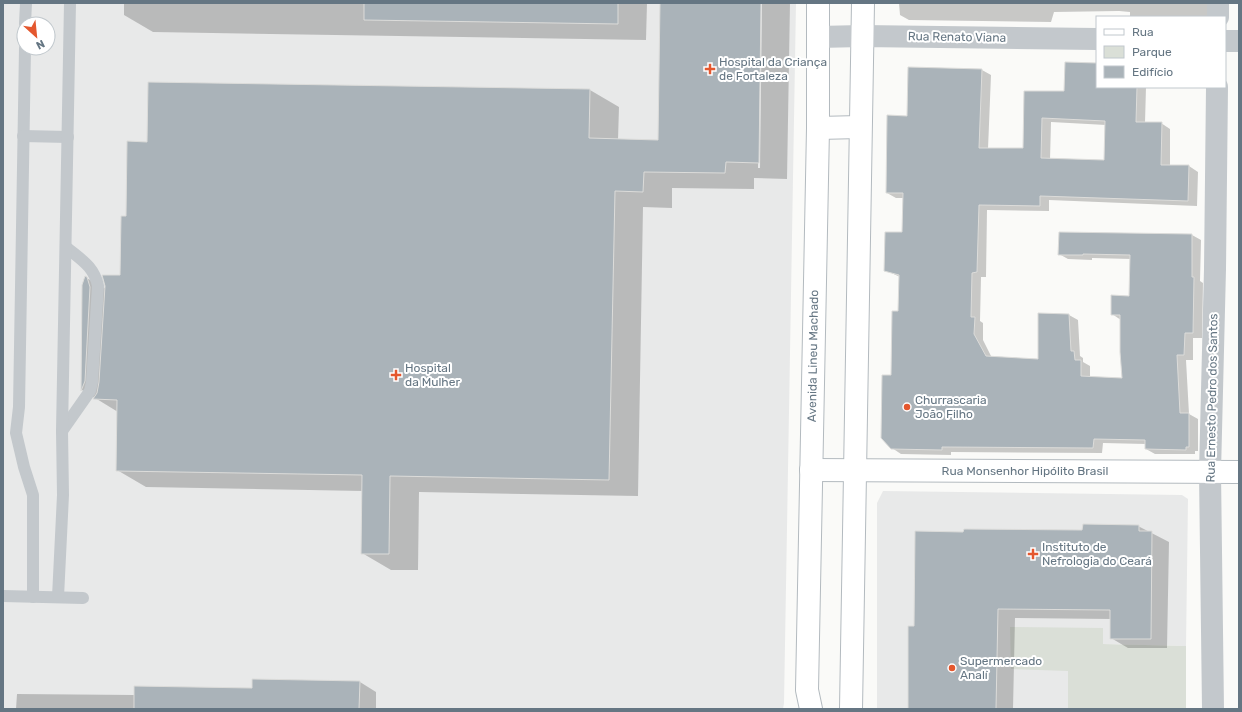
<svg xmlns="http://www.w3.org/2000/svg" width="1242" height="712" font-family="Rubik,sans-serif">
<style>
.built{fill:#e8e9e9;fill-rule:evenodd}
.green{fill:#dadfd7}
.shadow{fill:#0003;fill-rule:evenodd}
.building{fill:#aab3b9;stroke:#dcdcda;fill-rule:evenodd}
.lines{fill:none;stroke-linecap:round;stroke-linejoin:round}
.secondary-casing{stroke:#b3babf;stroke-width:24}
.lane{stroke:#c3c8cc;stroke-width:12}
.street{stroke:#c3c8cc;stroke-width:22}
.secondary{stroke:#fff;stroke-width:22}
.poi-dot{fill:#e4572e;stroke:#fff;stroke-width:1.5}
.labels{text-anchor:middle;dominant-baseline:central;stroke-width:4;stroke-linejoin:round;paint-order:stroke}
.street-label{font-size:12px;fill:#657683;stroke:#fff}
.poi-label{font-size:12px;fill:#657683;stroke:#fff;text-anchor:start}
</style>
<rect width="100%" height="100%" fill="#fafaf8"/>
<g class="built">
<path d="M3,3H796L784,703L783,709H3ZM24,24H48V48H24Z"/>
<path d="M883,491L1182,495L1188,499L1186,646L1102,644L1103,628L1068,671V709H877V503Z"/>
</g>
<path class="green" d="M1010,627L1103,628V644L1186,646V709H1068V671L1011,669Z"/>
<g class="shadow">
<path d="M124,3H647L646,40L153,32L124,15Z"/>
<path d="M661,3H760L758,168H760L762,3H790L787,179L754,178V189L672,188V208L643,207L638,496L419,492L418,570H391L362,553L363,491L146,487L117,470L118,412L82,390L83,286L85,277L106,289L120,276L127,217L148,143L590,90L619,107L618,140L659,141Z"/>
<path d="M899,3H1209L1208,17H1130V12L1119,11L1054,12L1051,22L909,20L900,15Z"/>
<path d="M1097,64V87H1146L1145,123H1161L1170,129V166H1189L1198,172L1197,206L1049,200V211L987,210L986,277H981L980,321L983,323V340L992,358L1039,360V314L1069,315L1078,320L1080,356L1083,358V362L1090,366V378L1123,379L1121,320L1112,314L1130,297L1131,259L1092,258V260L1068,259L1059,254L1192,235L1201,240L1200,281L1203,283L1202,338H1193V360H1186L1189,414L1198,419V451H1195V454H1155L1146,449V444L1103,443L1102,453L951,452V455L901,454L892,448L900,277L885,270L903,233L904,198H896L887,193L908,117L909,68L982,70L991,75L988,149H1024L1025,92H1065ZM1051,122L1106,125L1105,161L1050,160Z"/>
<path d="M1239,493V527L1238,526Z"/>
<path d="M1138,526L1169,542L1167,648H1128L1111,638V619L1015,618L1013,709H909L915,627L964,533L1083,531Z"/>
<path d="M360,682L376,692V709H16L17,694L135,695Z"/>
</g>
<g class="building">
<path d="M364,3H618V24L364,20Z"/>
<path d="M660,3H761L759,163L726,162L725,173L644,172L643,192L615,191L609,480L390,476L389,554H361L362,475L116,471L117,400L93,399L97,393L99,382L105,286L102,275H120L121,216H126L127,141L147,142L148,82L590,89L589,138L658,140Z"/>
<path d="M1065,62L1097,63V87H1137L1136,122H1162L1161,165H1189L1188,201L1040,196V206L979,205L977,272L972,273L971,317H975L974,334L986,356L1038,359V313L1069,314L1071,351H1074L1075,360H1081V376L1122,378L1120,352V315H1111V295L1129,296L1130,255L1083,254V255H1058L1059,232L1192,234V277H1194L1193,333H1185L1184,355H1177L1180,413H1189V447H1186V450L1145,449V440L1094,439L1093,448L942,447V450L891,449L881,438L882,375H891L892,311H898L899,275L884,271L885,232H902L903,193H886L887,115L907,116L908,67L982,69L979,148H1023L1024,91H1064ZM1042,118L1105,121L1104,160L1041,158Z"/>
<path d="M85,276L87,277L90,287L85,381L81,391L82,285Z"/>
<path d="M1083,524L1139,525V531H1152L1151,639H1110V610L998,609L996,709H908V626H914L915,531L963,532L964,529L1082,530Z"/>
<path d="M252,679L360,681L359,709H134V686L252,688Z"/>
</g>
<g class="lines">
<defs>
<g id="secondary">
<path d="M818,128L860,127"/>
<path d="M811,470L1239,472"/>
<path d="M811,709L807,690L818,128V3"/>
<path d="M851,709L863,3"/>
</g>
</defs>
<use href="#secondary" class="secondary-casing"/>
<g class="lane">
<path d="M25,24L26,3"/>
<path d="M25,48L19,407L16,433L24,467L33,495V597"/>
<path d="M23,136L68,137"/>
<path d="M62,431L90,391L92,382L98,286C94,266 80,259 66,247"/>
<path d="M3,596L83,598"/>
<path d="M58,597L63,495L62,431L70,3"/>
</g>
<g class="street">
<path d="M1218,17V3"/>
<path d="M818,37L862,36L1097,39"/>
<path d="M1225,41H1239"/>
<path d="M1213,709L1210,472L1215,269L1217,87"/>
</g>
<use href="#secondary" class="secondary"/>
</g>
<g class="poi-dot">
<path d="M708 63h4v4h4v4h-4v4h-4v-4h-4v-4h4z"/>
<path d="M394 369h4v4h4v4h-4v4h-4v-4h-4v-4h4z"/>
<circle cx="907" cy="407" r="4"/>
<path d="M1031 548h4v4h4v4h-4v4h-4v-4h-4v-4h4z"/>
<circle cx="952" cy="668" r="4"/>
</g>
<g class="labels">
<g class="street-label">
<text transform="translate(957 37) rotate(1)">Rua Renato Viana</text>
<text transform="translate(813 356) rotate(-89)">Avenida Lineu Machado</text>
<text transform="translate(1212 398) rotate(-89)">Rua Ernesto Pedro dos Santos</text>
<text x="1025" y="471">Rua Monsenhor Hipólito Brasil</text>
</g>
<g class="poi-label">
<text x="719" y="62">Hospital da Criança<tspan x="719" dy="14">de Fortaleza</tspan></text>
<text x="405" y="368">Hospital<tspan x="405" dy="14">da Mulher</tspan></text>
<text x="915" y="400">Churrascaria<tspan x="915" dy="14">João Filho</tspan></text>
<text x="1042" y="547">Instituto de<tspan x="1042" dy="14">Nefrologia do Ceará</tspan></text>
<text x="960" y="661">Supermercado<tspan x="960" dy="14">Analí</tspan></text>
</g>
</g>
<rect width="1242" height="712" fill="none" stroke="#657683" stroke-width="8"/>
<rect x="1096" y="16" width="130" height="72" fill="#ffffff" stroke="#c1c8cd"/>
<rect x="1104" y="29" width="20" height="6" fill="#ffffff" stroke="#c1c8cd"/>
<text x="1132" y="36" font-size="12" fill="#657683">Rua</text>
<rect x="1104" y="46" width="20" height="12" fill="#dadfd7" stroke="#c1c8cd"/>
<text x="1132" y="56" font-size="12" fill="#657683">Parque</text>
<rect x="1104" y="66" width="20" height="12" fill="#aab3b9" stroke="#c1c8cd"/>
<text x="1132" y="76" font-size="12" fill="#657683">Edifício</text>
<g transform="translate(36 36) rotate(153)"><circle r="19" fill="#ffffff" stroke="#c1c8cd"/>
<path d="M0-3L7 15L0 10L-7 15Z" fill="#e4572e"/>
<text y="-6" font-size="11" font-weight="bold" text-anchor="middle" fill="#657683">N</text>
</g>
</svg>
